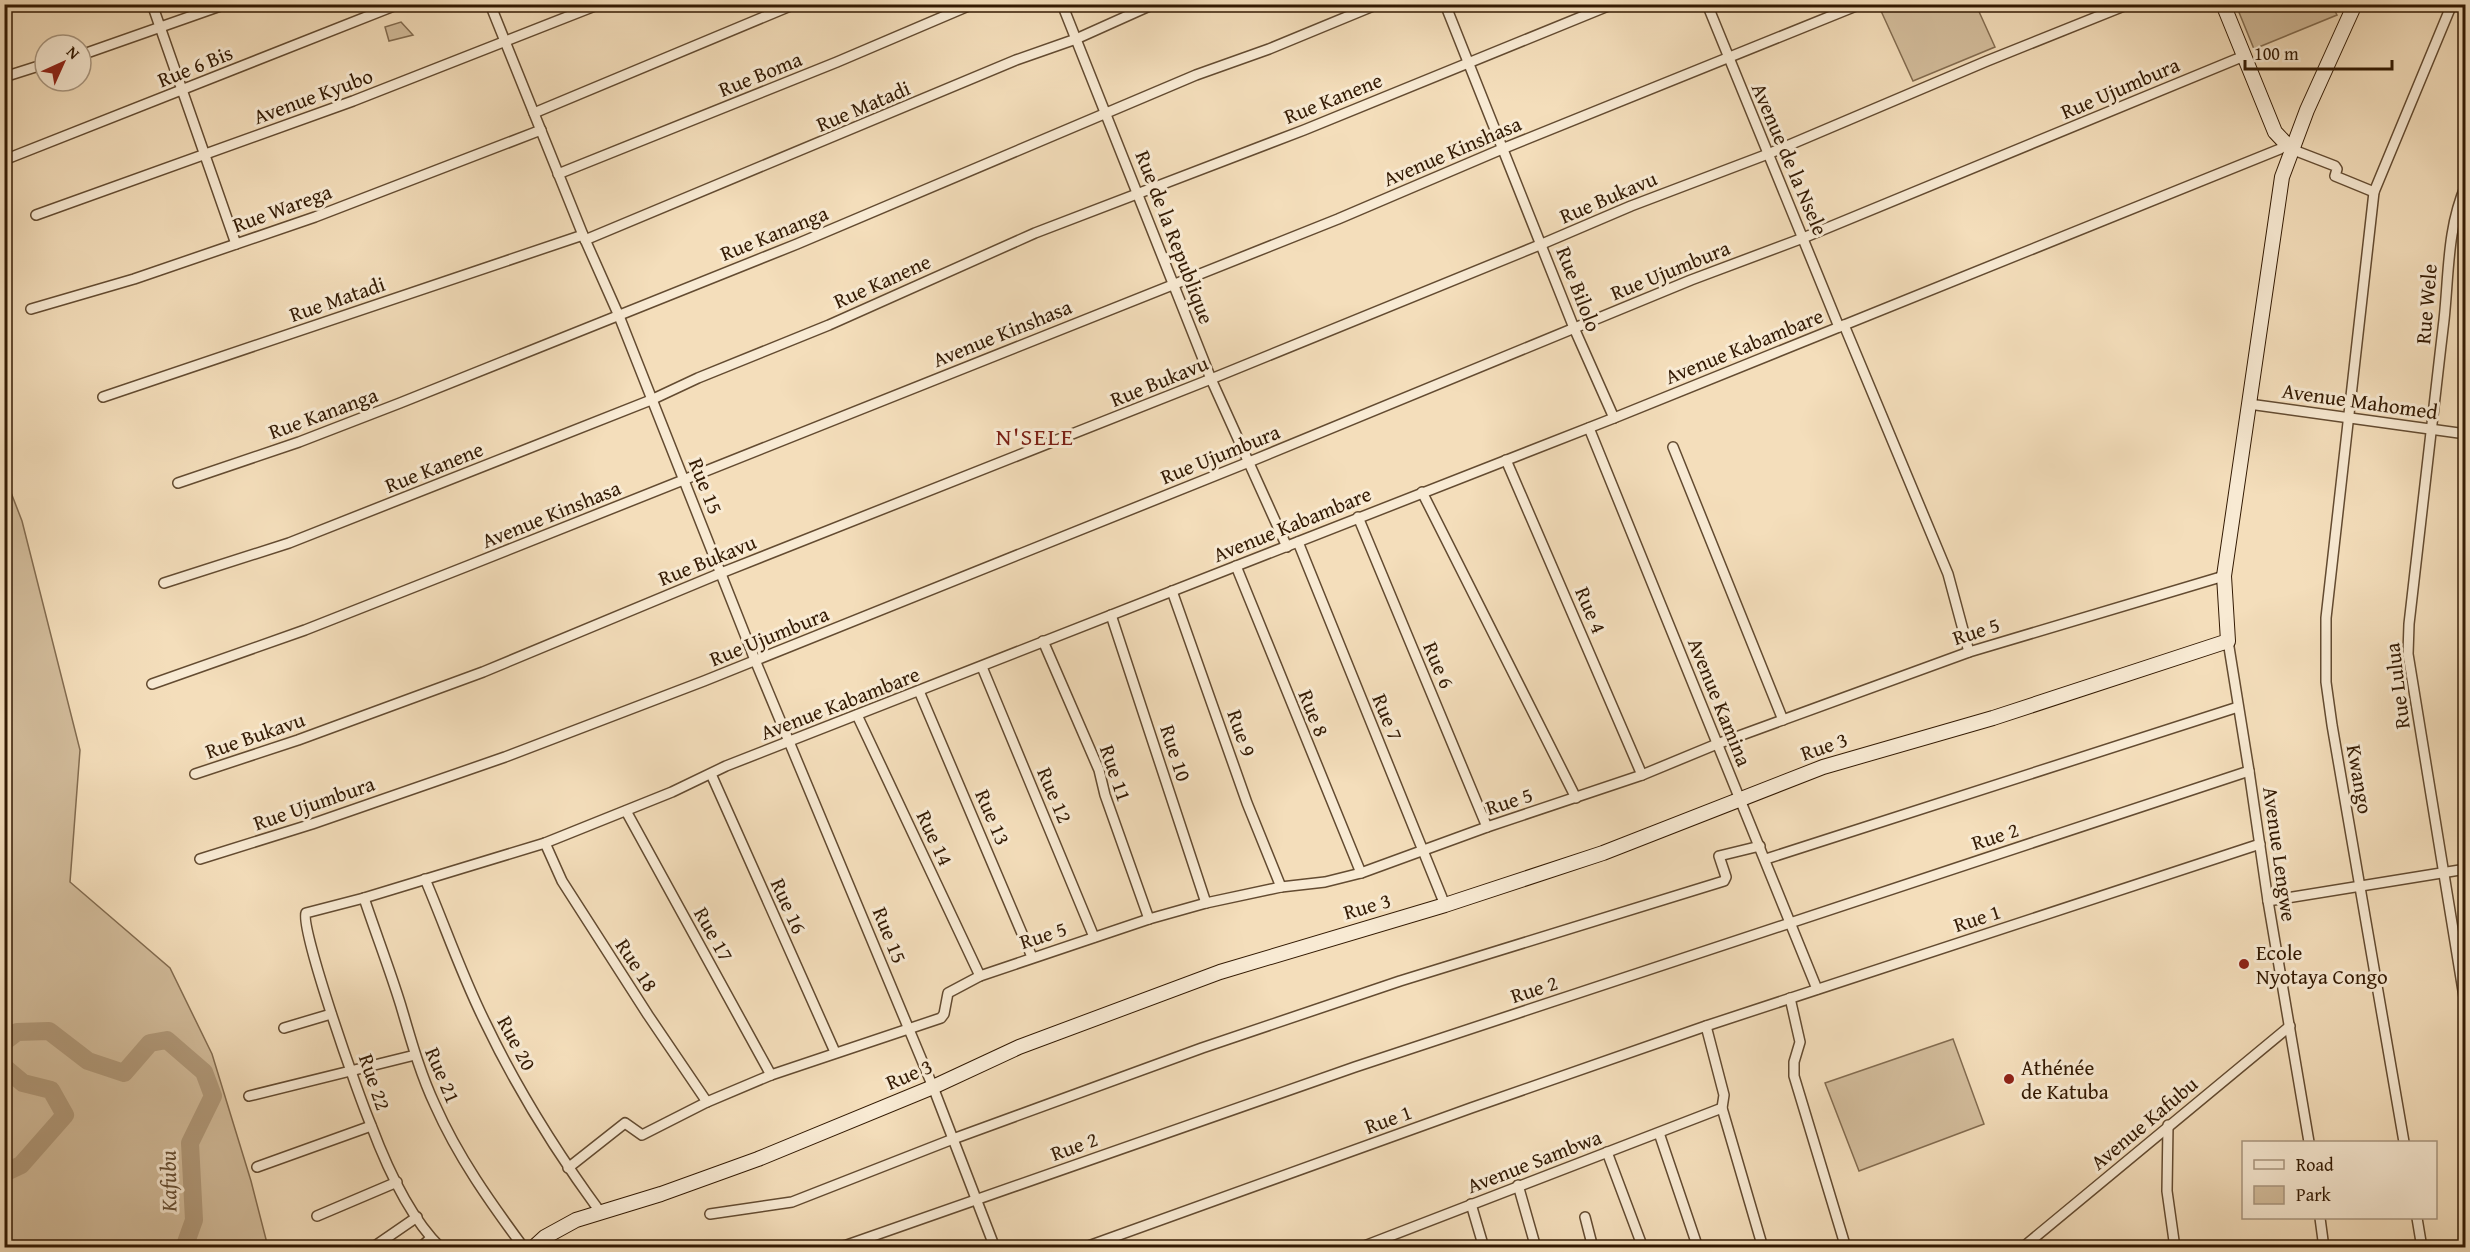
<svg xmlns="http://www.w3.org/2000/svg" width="2470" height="1252" font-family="'Gentium Book Plus',serif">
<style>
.green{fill:#d3bd9c;stroke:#836c50;stroke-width:1.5}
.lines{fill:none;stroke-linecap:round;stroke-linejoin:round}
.river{stroke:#b29b7c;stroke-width:18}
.street-casing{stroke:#634b31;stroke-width:12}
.secondary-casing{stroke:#331a03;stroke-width:16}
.street{stroke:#f8ead3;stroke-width:9}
.secondary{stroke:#f8ead3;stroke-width:14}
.poi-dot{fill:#8f2418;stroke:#f8ead3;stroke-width:2}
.labels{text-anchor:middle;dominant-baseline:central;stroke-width:6;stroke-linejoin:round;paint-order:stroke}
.street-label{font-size:21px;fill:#331a03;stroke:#f8ead3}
.poi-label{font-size:21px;fill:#331a03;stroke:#f8ead3;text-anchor:start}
.water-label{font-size:22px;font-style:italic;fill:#664e33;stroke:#f8ead3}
.quarter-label{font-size:24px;letter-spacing:1.5px;fill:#7a1f14;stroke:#f8ead3}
</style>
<rect width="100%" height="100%" fill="#f4debb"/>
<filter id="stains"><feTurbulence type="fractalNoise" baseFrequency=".00333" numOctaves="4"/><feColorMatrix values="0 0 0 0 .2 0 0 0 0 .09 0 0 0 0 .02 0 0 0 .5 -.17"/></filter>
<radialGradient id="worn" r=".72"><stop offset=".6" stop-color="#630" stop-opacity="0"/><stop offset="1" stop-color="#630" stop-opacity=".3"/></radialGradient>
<g class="green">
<path d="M1895,5H1976L1995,47L1913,81L1881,11Z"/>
<path d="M2236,5H2332L2337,15L2254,49Z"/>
<path d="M401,22L413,35L389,41L385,27Z"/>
<path d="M5,477L22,521L80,750L70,882L170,968L212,1054L251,1181L268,1247H5Z"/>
<path d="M1953,1039L1984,1124L1859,1171L1825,1083Z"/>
</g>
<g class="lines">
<g class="river">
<path d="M4,1042L17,1032L49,1031L88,1061L124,1073L150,1043L167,1040L204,1072L213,1096L190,1143L194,1220L184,1248"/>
<path d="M4,1067L23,1083L51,1090L65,1115L21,1165L4,1173"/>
</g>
<defs>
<g id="street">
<path d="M152,4L236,244"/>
<path d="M490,4L583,235L619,316L755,660L933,1087L995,1248"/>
<path d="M1062,4L1211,379L1287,547"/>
<path d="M1445,4L1574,328L1614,418"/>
<path d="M1707,4L1839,327"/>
<path d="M81,55L226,4"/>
<path d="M4,77L45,64"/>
<path d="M534,113L795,4"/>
<path d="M2291,149L2335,166L2337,169L2335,176L2374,192"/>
<path d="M4,160L399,4"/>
<path d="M558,174L837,62L973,4"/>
<path d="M2466,185C2447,228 2449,274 2444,320C2432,421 2421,522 2409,624L2408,654L2466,1009"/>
<path d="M36,215L353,101L600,4"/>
<path d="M585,240L1016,60L1076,39L1154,4"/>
<path d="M31,309L134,279L315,217L541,130"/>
<path d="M1844,325L1948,574L1969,652"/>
<path d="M103,397L583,235"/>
<path d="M2249,404L2466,434"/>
<path d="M1589,428L1817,989"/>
<path d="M1673,447L1783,720"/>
<path d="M1506,460L1642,775"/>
<path d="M178,483L299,442L400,403L797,244L1196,75L1269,49L1378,4"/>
<path d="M1422,492L1576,798"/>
<path d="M1358,517L1487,827"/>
<path d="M1298,542L1445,905"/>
<path d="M1236,566L1361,873"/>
<path d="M164,583L289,543L651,400L698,378L829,325L1035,233L1304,130L1613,4"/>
<path d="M1172,591L1247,803L1281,887"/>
<path d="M1111,615L1206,903"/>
<path d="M1043,641L1099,770L1105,795L1149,919"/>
<path d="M2228,641L2249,771L2268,901L2309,1142"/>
<path d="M982,667L1094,937"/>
<path d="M152,684L305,630L470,565L1338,219L1502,149L1861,4"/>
<path d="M919,691L1032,957"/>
<path d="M857,715L980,976"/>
<path d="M195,774L298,740L483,672L721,573L1211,379L1542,244L1631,206L1768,154L1987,61L2129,4"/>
<path d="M711,774L835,1052"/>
<path d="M626,811L771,1075"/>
<path d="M545,843L562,881L648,1015L707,1102"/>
<path d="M200,859L312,824L505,757L704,681L1249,462L1691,280L1803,238L2244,56"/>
<path d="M1766,859L2238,707"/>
<path d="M425,879C445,926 462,976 485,1022C517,1089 557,1153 601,1213"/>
<path d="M364,898C376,934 390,970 401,1006C411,1040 420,1073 435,1105C458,1157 490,1202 524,1248"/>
<path d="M2268,901L2466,869"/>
<path d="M1790,998L1800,1042L1794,1062V1076L1846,1248"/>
<path d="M1706,1026L1724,1095L1722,1108L1763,1248"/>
<path d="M284,1028L331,1014"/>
<path d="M249,1096L415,1055"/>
<path d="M2168,1125L2167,1191L2175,1248"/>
<path d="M1659,1133L1698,1248"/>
<path d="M2404,1142L2332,725L2326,682V618L2374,192L2452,4"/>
<path d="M1607,1152L1643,1248"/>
<path d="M257,1167L371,1126"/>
<path d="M568,1168L625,1123L642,1135L707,1102L771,1075L941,1018L944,1014L948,993L980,976L1149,919L1206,903L1281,887L1325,882L1361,873L1487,827L1642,775L1717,744L1969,652L2224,576"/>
<path d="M1518,1185L1536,1248"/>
<path d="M1471,1204L1484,1248"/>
<path d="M710,1214L792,1202L953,1139L1202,1048L1400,981L1724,881L1726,877L1719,856L1760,846"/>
<path d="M317,1216L397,1182"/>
<path d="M1585,1217L1593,1248"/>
<path d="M2320,1218L2324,1248"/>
<path d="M2417,1218L2422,1248"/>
<path d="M372,1248L417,1217"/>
<path d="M420,1248L431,1238"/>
<path d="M441,1248C410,1218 386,1165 371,1125C360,1100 299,927 306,913L364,898L545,843L672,792L726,766L1614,418L2280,149L2286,145"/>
<path d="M833,1248L847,1245L1355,1067L2249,771"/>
<path d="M1083,1248L1471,1108L1706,1026L2260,844"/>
<path d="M1359,1248L1722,1108"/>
<path d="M2022,1248L2290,1026"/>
</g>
<g id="secondary">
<path d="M2223,4L2275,132L2291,149"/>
<path d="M533,1248L545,1237L576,1220L661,1194L758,1159L933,1087L1019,1047L1220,972L1445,905L1603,853L1823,767L1993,718L2228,641L2224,576L2282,177L2307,110L2355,4"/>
</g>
</defs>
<use href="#street" class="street-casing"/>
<use href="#secondary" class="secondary-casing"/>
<use href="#street" class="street"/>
<use href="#secondary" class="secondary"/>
</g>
<g class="poi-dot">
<circle cx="2244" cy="964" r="6"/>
<circle cx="2009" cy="1079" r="6"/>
</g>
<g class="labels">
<g class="street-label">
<text transform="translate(195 66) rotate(-22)">Rue 6 Bis</text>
<text transform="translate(760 74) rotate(-22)">Rue Boma</text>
<text transform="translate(2120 88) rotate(-23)">Rue Ujumbura</text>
<text transform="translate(313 96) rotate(-20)">Avenue Kyubo</text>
<text transform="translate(1333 98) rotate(-22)">Rue Kanene</text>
<text transform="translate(863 106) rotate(-23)">Rue Matadi</text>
<text transform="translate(1452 151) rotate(-23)">Avenue Kinshasa</text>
<text transform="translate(1790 159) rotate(67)">Avenue de la Nsele</text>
<text transform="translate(1608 197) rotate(-23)">Rue Bukavu</text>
<text transform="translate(282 208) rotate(-20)">Rue Warega</text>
<text transform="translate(774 233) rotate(-22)">Rue Kananga</text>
<text transform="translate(1175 237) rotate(69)">Rue de la Republique</text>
<text transform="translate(1670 270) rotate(-22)">Rue Ujumbura</text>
<text transform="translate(882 281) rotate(-24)">Rue Kanene</text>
<text transform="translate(1579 289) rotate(69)">Rue Bilolo</text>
<text transform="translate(337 299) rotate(-19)">Rue Matadi</text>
<text transform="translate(2426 304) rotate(-85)">Rue Wele</text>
<text transform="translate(1002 333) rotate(-22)">Avenue Kinshasa</text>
<text transform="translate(1744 346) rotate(-22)">Avenue Kabambare</text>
<text transform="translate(1159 381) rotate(-22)">Rue Bukavu</text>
<text transform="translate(2360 401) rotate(8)">Avenue Mahomed</text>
<text transform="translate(323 413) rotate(-20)">Rue Kananga</text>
<text transform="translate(1220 454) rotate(-22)">Rue Ujumbura</text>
<text transform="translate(434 467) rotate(-22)">Rue Kanene</text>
<text transform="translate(706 486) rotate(68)">Rue 15</text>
<text transform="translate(551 514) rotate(-22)">Avenue Kinshasa</text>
<text transform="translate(1292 524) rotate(-22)">Avenue Kabambare</text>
<text transform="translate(707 560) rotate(-22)">Rue Bukavu</text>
<text transform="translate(1591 610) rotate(67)">Rue 4</text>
<text transform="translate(1976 631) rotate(-18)">Rue 5</text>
<text transform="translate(769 636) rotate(-22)">Rue Ujumbura</text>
<text transform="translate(1439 665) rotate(67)">Rue 6</text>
<text transform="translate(2397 686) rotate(-97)">Rue Lulua</text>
<text transform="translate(1720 702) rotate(68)">Avenue Kamina</text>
<text transform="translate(840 703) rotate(-21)">Avenue Kabambare</text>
<text transform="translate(1314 713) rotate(68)">Rue 8</text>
<text transform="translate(1388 717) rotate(68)">Rue 7</text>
<text transform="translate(1242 733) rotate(71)">Rue 9</text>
<text transform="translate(255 735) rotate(-19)">Rue Bukavu</text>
<text transform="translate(1824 746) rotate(-19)">Rue 3</text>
<text transform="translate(1176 753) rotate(72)">Rue 10</text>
<text transform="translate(1116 773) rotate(71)">Rue 11</text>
<text transform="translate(2360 779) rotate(80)">Kwango</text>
<text transform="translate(1055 795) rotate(67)">Rue 12</text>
<text transform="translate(1509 801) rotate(-18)">Rue 5</text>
<text transform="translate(314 803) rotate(-19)">Rue Ujumbura</text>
<text transform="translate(993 817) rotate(67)">Rue 13</text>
<text transform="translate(1995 836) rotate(-18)">Rue 2</text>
<text transform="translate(935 838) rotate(65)">Rue 14</text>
<text transform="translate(2280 854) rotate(82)">Avenue Lengwe</text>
<text transform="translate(789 906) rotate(66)">Rue 16</text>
<text transform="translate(1367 906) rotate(-16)">Rue 3</text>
<text transform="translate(1977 918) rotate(-18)">Rue 1</text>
<text transform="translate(714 934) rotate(61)">Rue 17</text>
<text transform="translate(890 935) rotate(68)">Rue 15</text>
<text transform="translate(1043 935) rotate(-18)">Rue 5</text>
<text transform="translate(637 965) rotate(57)">Rue 18</text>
<text transform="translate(1534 989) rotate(-18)">Rue 2</text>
<text transform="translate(517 1043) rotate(62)">Rue 20</text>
<text transform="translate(909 1074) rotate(-23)">Rue 3</text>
<text transform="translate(443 1075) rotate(67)">Rue 21</text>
<text transform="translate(375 1082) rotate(71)">Rue 22</text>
<text transform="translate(1388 1119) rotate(-20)">Rue 1</text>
<text transform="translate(2144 1123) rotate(-40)">Avenue Kafubu</text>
<text transform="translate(1074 1146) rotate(-20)">Rue 2</text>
<text transform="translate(1534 1161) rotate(-21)">Avenue Sambwa</text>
</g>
<g class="poi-label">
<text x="2256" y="952">Ecole<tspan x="2256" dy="24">Nyotaya Congo</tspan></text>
<text x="2021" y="1067">Athénée<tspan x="2021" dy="24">de Katuba</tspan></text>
</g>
<g class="water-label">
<text transform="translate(168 1181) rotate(-91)">Kafubu</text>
</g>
<g class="quarter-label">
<text x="1035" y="436">N'SELE</text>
</g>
</g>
<rect width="2470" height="1252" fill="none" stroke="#f4debb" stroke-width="24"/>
<rect x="6" y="6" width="2458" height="1240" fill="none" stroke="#331a03" stroke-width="3"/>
<rect x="12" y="12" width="2446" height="1228" fill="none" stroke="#331a03" stroke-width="1.5"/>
<rect x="2242" y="1141" width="195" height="78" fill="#f8ead3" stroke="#a99780" stroke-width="1.5"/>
<rect x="2254" y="1160" width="30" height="9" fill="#f8ead3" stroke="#a99780" stroke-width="1.5"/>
<text x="2296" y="1171" font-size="18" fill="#331a03">Road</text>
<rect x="2254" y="1186" width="30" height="18" fill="#d3bd9c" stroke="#a99780" stroke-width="1.5"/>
<text x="2296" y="1201" font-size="18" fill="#331a03">Park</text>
<g transform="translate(63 63) rotate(45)"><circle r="28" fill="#f8ead3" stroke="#a99780" stroke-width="1.5"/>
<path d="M0-4.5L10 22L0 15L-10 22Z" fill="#8f2418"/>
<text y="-9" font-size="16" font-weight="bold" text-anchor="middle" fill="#331a03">N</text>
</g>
<path d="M2245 60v9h147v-9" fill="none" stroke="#331a03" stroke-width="3"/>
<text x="2254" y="60" font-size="18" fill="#331a03" stroke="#f8ead3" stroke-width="4.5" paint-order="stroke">100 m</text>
<rect width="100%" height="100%" filter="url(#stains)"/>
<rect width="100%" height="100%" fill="url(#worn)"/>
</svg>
